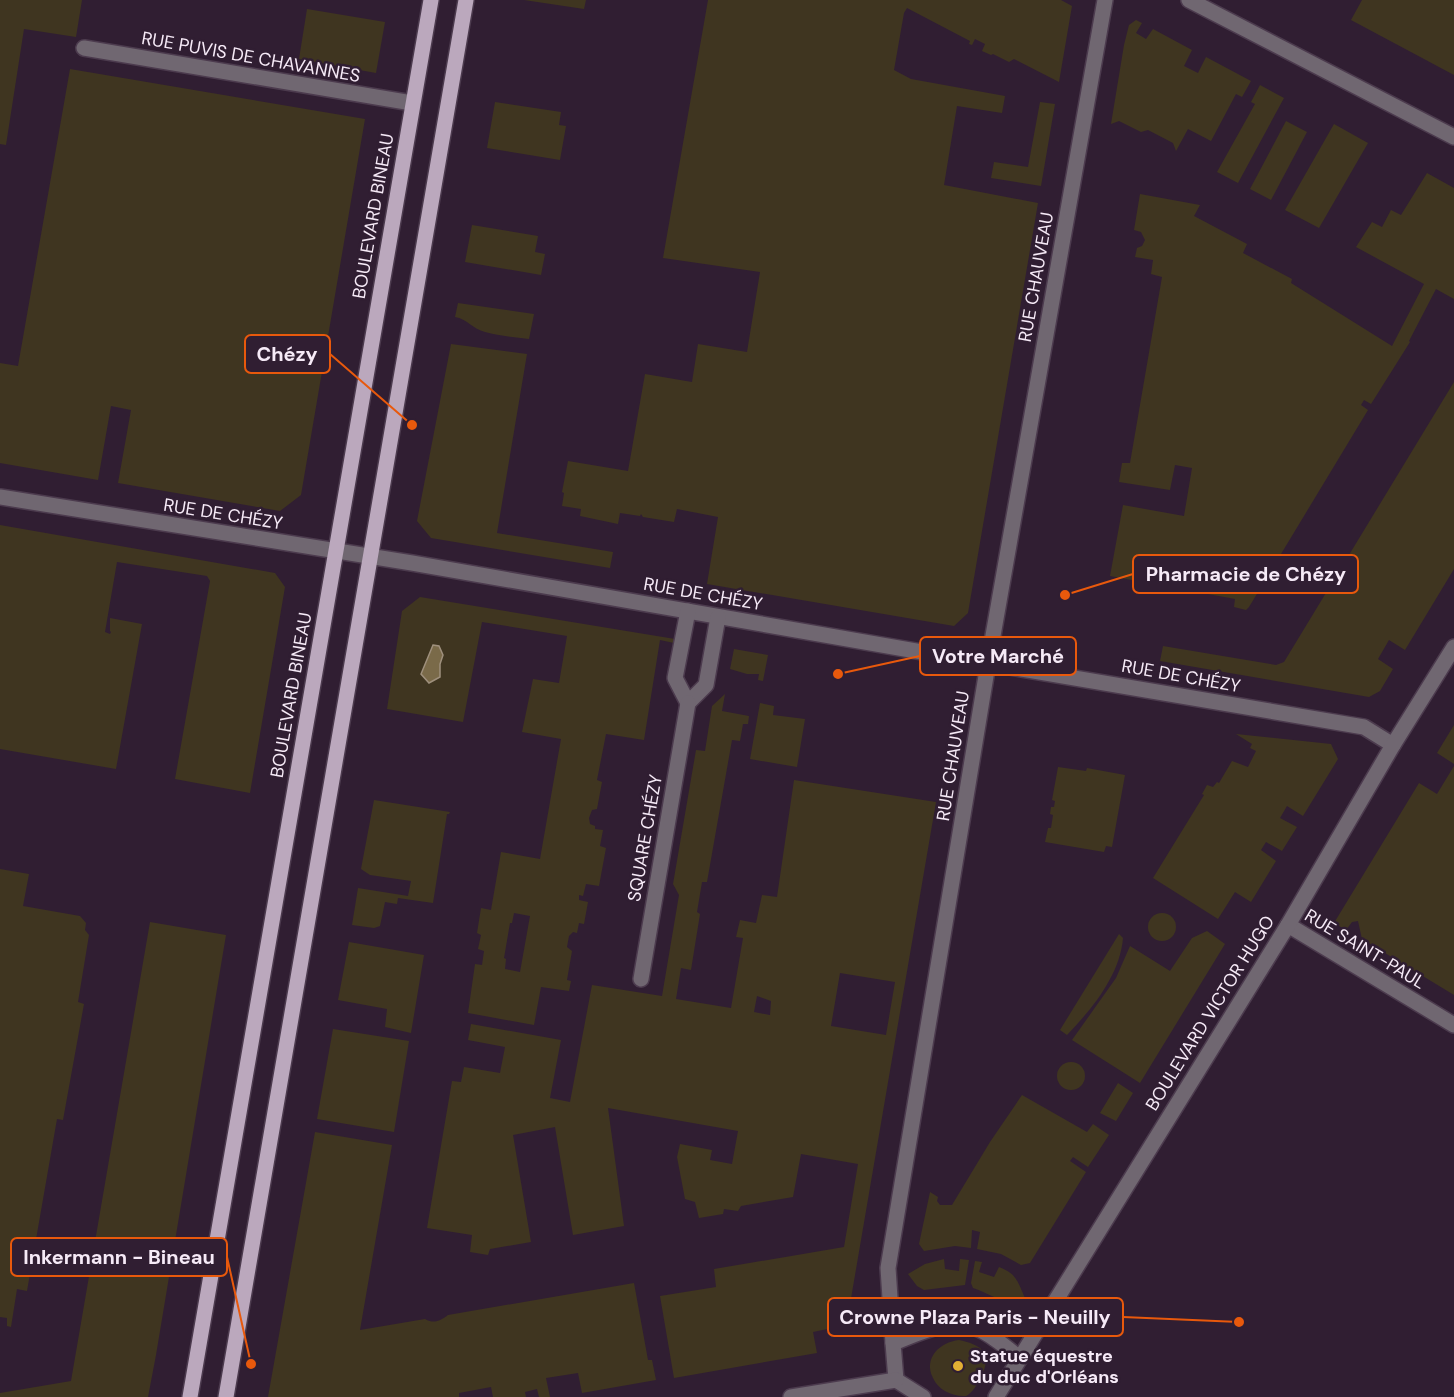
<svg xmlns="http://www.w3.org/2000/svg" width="1454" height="1397" font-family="'DM Sans',sans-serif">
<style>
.green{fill:#3f3520;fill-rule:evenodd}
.water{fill:#7a6a49;stroke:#9f907d;stroke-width:1.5}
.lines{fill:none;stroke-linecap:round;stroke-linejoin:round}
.minor-casing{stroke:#4c3b4e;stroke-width:18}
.major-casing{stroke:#4c3b4e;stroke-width:18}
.minor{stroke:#706771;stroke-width:15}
.major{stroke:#bba8bd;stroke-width:15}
.poi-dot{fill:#e2af34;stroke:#301e32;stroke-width:2}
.labels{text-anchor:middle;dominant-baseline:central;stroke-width:5;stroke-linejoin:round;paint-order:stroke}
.street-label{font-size:18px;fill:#f6eaf7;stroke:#301e32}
.poi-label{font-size:18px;font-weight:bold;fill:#f6eaf7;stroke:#301e32;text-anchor:start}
.leader{fill:none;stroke:#e8590c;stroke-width:2}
.callout-dot{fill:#e8590c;stroke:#301e32;stroke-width:2}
.callout{fill:#301e32;stroke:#e8590c;stroke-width:2}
.callout-label{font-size:20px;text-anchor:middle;font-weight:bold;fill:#f6eaf7}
</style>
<rect width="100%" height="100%" fill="#301e32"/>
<g class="green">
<path d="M0,0H82L76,37L24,29L6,145L0,144Z"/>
<path d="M524,0H586L584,9Z"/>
<path d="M708,0H1061L1072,6L1059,82L1014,59L1009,62L993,54L991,55L982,51L985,44L975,39L972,45L969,44L970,41L907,8L904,13L894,70L911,79L1005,96L1002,113L957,106L944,185L1038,203L968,613L954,626L707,584L718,517L677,509L674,522L643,517L641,514L640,516L620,513L618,524L580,516L581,509L562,506L564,493L562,492L568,461L628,471L645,374L692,382L698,344L747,352L760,272L663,258Z"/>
<path d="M1362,0H1454V75L1351,20Z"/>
<path d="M307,9L385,22L376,73L299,59Z"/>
<path d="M1136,20L1142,23L1136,33L1146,39L1153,29L1192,50L1184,66L1198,73L1206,57L1251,81L1242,97L1236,94L1211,141L1188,129L1176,151L1173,143L1148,130L1141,132L1119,121L1111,124L1124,45L1129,25Z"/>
<path d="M70,69L365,119L301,495L280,511L118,483L131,410L111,406L98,480L0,463V363L18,366Z"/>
<path d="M1260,85L1284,98L1238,183L1217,172L1255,104L1251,102Z"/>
<path d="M495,102L561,112L559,125L566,126L560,160L487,148Z"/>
<path d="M1040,102L1055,104L1041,186L991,178L994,162L1028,167Z"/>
<path d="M1286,121L1307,132L1271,200L1250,189Z"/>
<path d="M1334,124L1368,143L1319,228L1285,210Z"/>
<path d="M1427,173L1454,188V299L1436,289L1409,341L1410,342L1371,404L1364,400L1361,405L1368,410L1249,607L1246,610L1234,607L1235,599L1110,576L1123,505L1184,516L1192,468L1175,465L1170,490L1119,482L1122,463H1130L1162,277L1151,274L1153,260L1135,257L1137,248L1142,246L1145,240L1141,232L1134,230L1140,194L1200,205L1194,216L1247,244L1243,253L1292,279L1291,283L1392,346L1424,284L1356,247L1372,222L1382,227L1391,210L1401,215Z"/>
<path d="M472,225L538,236L535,252L545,254L541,275L465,262Z"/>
<path d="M458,303L534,314L529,339C515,337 499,336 485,332C473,329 467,319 455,317Z"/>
<path d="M451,344L527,354L497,533L613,552L610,568L431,538L417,521Z"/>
<path d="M1454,382V569L1405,650L1389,640L1378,659L1393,669L1380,691L1369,697L1160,661L1163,646L1276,665L1284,662Z"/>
<path d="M0,525L275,573L285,587L250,793L175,779L210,581L207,576L117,562L105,632L110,634L111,632L110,631V618L142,624L116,769L0,749Z"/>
<path d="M420,597L675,639L674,643L660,640L644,740L606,734L597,780L602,782L597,809L592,810L589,818L590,824L595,826V829L603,830L600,846L606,848L599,886L586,884L583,896L579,895V900L588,902L584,924L579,923L577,933L573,932L569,936L567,947L572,951L567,980L571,981L569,991L541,987L534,1025L468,1013L475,964L482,965L484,951L478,949L481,935L477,933L481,908L491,910L501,852L540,859L561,739L522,732L533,679L559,683L567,636L482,622L463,722L387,709L402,611ZM514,913L530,916L520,972L505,969L506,959L504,958L510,923H512Z"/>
<path d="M734,649L768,655L763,681L758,680L759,674H747L730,669Z"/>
<path d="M725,694L722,711L749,716L748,724H743L740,741L732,740L707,882H702L697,912L700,914L691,970L681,968L676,999L731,1008L743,938L736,937L740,920L756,923L762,895L777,897L794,780L936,802L848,1316L837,1327L813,1332L817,1353L674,1378L660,1296L716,1287L714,1269L844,1247L858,1164L801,1154L793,1197L741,1206L738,1211L724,1209L723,1214L699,1218L695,1202L685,1199L677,1157L680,1144L712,1150L710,1160L732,1164L738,1131L608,1108L624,1226L573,1235L555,1127L513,1135L531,1242L490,1249L488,1255L470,1252L472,1235L427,1228L452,1081L461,1082L464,1067L500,1073L505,1047L468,1040L471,1024L561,1040L550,1098L570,1102L592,985L662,996L679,895L673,884L696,750L705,751L712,706ZM840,973L895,982L886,1035L831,1026ZM757,996L771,1001L770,1015L754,1012Z"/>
<path d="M760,703L774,706L773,715L805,719L797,767L750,759Z"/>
<path d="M1454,725V764L1437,753Z"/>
<path d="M1236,734L1331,744L1338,759L1303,816L1287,806L1280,818L1297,827L1282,851L1266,842L1261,850L1276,861L1251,902L1235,892L1218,919L1153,878L1204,795L1202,794L1207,785L1213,787L1217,782L1219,783L1232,761L1248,767L1256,751L1250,748L1252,744Z"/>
<path d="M1454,766V995L1362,939L1358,921L1352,922L1346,930L1334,923L1419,783L1437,794Z"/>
<path d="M1058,767L1086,771L1087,768L1125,775L1112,847L1106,846L1104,852L1045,842L1048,828H1051L1053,815L1050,814L1051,807H1054L1055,801L1052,800Z"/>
<path d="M374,800L450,812L449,814H447L433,903L398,898L397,904L385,902L380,926L374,928L352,925L358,888L408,896L411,881L370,875L361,869Z"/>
<path d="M0,869L29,874L23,906L80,916L86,923L85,930L89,935L78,1002L84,1004L63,1120L57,1119L27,1291L17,1289L11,1327L7,1326V1318L0,1317Z"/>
<circle cx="1162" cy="927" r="14"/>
<path d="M150,922L226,935L156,1355L148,1397H0V1393L71,1381Z"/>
<path d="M1207,931L1225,944L1140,1083L1072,1040L1116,978L1130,946L1170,971L1192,938Z"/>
<path d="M1119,934L1123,938C1120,975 1092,1009 1067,1035L1060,1030Z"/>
<path d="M349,942L424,955L411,1033L385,1027L387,1009L338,1000Z"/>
<path d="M333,1029L409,1041L394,1132L317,1119Z"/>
<circle cx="1071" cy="1076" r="14"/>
<path d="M1118,1083L1133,1093L1116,1121L1100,1113Z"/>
<path d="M1022,1095L1087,1132L1093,1124L1109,1135L1088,1167L1073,1157L1070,1161L1086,1172L1030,1263L1021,1265L1001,1254L977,1249L980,1232L972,1230L971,1248L955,1246L924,1251L919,1244L930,1192L938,1197L937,1201L940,1205H952L990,1142Z"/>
<path d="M315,1132L392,1145L360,1330L425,1319C434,1324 440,1321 448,1315L634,1283L648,1360H652L656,1380L582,1393L578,1373L546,1378L550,1397H539L537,1389L525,1392L526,1397H493L491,1387L459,1393V1397H268Z"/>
<path d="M944,1259L945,1269L959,1271L960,1259L969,1260L965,1285L924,1290L917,1286L908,1274L925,1264Z"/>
<path d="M975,1261L982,1262L979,1272L994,1277L999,1267C1017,1274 1017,1281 1025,1298C1004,1307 994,1295 973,1288L971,1283Z"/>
<path d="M959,1340C968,1342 979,1345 984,1352C992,1361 976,1392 966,1396C953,1397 938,1390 933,1378C923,1358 940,1342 959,1340Z"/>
</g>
<path class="water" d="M433,645L439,646L443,655L440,664V677L429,683L421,674Z"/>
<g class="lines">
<defs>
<g id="minor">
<path d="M1189,0L1454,137"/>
<path d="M84,48L412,103"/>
<path d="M0,497L412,563L962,659L1364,727L1393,745"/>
<path d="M688,703L675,678L688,611"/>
<path d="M688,703L706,685L718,617"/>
<path d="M1288,925L1454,1025"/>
<path d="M641,979L688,703"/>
<path d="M893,1343L888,1268L988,664L1105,0"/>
<path d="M896,1380L893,1343C918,1334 951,1316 978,1329C993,1335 1007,1349 1020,1358"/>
<path d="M896,1380L923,1397"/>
<path d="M791,1397L896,1380"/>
<path d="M996,1397L1288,925L1393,745L1454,647"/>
</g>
<g id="major">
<path d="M190,1397L431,0"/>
<path d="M226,1397L466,0"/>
</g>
</defs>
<use href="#minor" class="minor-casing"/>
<use href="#major" class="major-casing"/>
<use href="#minor" class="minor"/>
<use href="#major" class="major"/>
</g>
<circle class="poi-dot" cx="958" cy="1366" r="6"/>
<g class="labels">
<g class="street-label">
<text transform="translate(251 57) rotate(10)">RUE PUVIS DE CHAVANNES</text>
<text transform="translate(373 216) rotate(-80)">BOULEVARD BINEAU</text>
<text transform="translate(1036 277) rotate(-80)">RUE CHAUVEAU</text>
<text transform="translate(223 514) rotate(9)">RUE DE CHÉZY</text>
<text transform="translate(703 594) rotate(10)">RUE DE CHÉZY</text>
<text transform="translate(1181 676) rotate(10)">RUE DE CHÉZY</text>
<text transform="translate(291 695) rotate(-80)">BOULEVARD BINEAU</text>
<text transform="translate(953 756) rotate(-81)">RUE CHAUVEAU</text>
<text transform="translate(645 838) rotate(-80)">SQUARE CHÉZY</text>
<text transform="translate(1365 949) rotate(31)">RUE SAINT-PAUL</text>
<text transform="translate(1210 1013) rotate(-58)">BOULEVARD VICTOR HUGO</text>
</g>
<g class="poi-label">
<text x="970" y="1356">Statue équestre<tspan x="970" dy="21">du duc d'Orléans</tspan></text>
</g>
</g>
<path class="leader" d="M412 425L330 354M1065 595L1133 574M838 674L920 656M251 1364L227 1257M1239 1322L1123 1317"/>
<g class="callout-dot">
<circle cx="412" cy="425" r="6"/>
<circle cx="1065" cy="595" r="6"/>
<circle cx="838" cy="674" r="6"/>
<circle cx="251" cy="1364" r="6"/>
<circle cx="1239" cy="1322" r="6"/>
</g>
<g class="callout">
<rect x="245" y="335" width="85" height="38" rx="6"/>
<rect x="1133" y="555" width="225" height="38" rx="6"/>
<rect x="920" y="637" width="156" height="38" rx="6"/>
<rect x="11" y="1238" width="216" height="38" rx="6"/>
<rect x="828" y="1298" width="295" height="38" rx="6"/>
</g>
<g class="callout-label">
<text x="287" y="361">Chézy</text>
<text x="1246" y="581">Pharmacie de Chézy</text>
<text x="998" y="663">Votre Marché</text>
<text x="119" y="1264">Inkermann - Bineau</text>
<text x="975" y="1324">Crowne Plaza Paris - Neuilly</text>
</g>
</svg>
